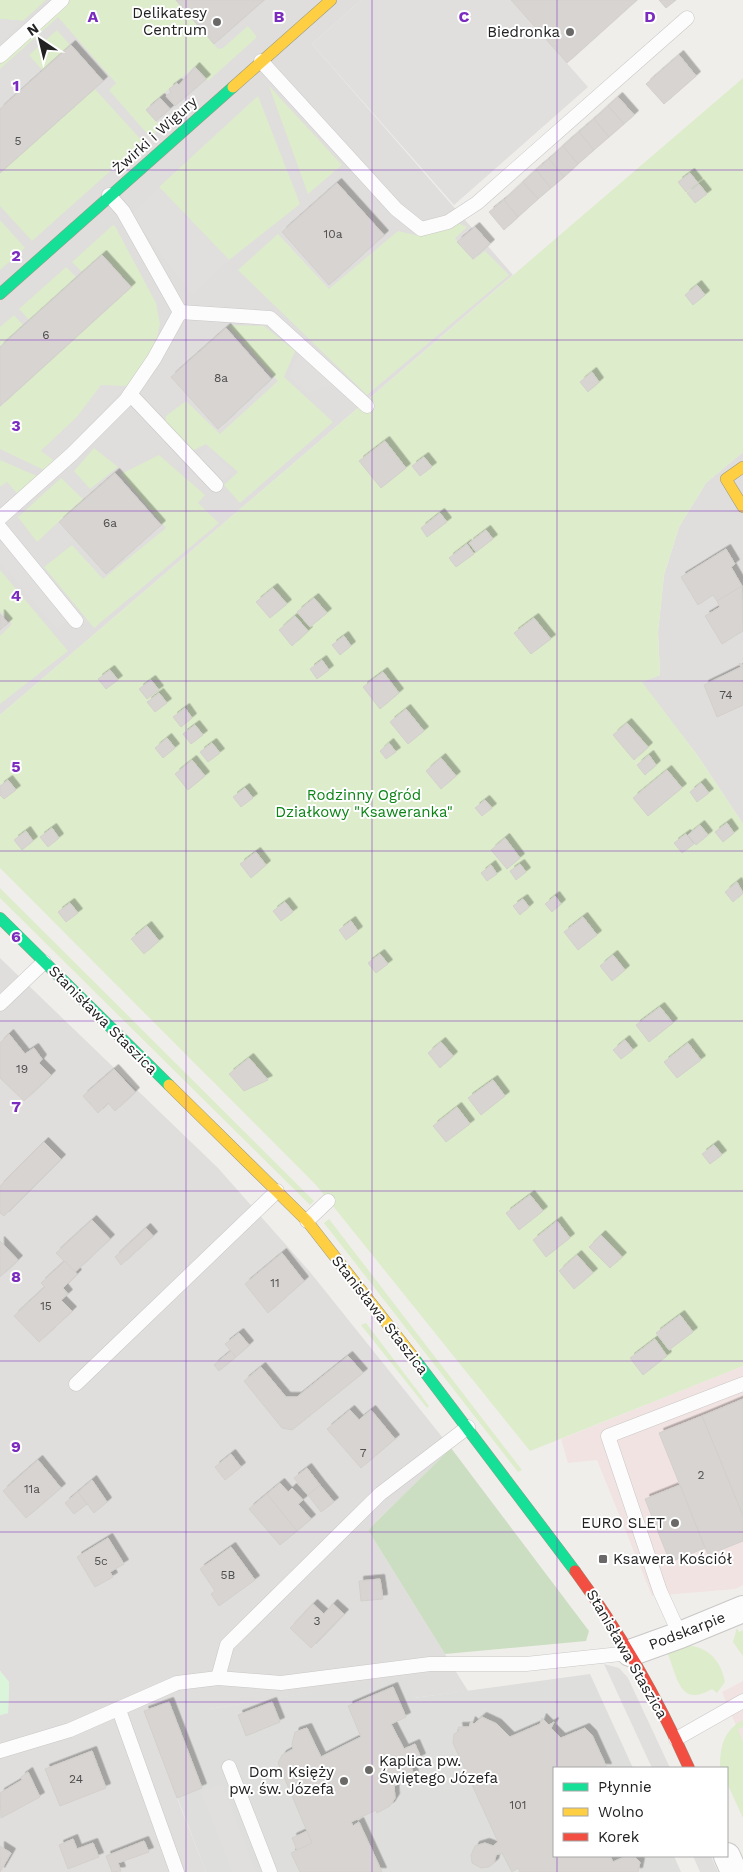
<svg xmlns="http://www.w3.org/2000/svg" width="743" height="1872" font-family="'Work Sans',sans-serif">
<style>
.residential{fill:#dfdedc}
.commercial{fill:#f1e3e1}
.religious{fill:#dededc}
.grass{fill:#ddeccb}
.forest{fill:#cbdec1}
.park{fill:#daf5da}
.parking{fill:#e0dfde}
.building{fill:#d7d4d2;stroke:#d3d0cc;filter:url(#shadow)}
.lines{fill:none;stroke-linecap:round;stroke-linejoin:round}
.lane-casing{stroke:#c9c8c7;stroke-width:15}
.street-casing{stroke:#c9c8c7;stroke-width:28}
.fast-casing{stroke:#999a82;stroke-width:12}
.slow-casing{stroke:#999a82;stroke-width:12}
.jam-casing{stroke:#999a82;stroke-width:12}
.lane{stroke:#fdfcfc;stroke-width:14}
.street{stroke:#fdfcfc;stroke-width:26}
.fast{stroke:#16e098;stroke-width:11}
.slow{stroke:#ffcf43;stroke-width:11}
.jam{stroke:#f24e42;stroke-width:11}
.grid{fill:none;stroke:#7b2cbf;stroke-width:1;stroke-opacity:0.55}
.poi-dot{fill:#6a6968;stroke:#fff;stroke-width:2}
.labels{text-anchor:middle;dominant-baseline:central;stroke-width:4;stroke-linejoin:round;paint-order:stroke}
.number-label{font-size:12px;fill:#4f4e4e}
.poi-label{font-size:15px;fill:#222;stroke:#fff;text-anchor:end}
.street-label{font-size:15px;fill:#222;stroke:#fff}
.park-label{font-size:15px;fill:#0c8416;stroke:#fff}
.grid-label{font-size:16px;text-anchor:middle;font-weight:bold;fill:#7b2cbf;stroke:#fff;stroke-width:4;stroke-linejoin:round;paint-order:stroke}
</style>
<defs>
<filter id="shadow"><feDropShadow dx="4.5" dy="-4.5" stdDeviation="0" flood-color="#0004"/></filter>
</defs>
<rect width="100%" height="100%" fill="#f0eeeb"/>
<g class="residential">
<path d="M0,0H361L312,44L513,275L0,715Z"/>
<path d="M743,452V824L698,756L641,682L660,675L658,632L664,575L679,527L706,483Z"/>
<path d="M0,958L218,1168L310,1272L451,1448L368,1530L468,1691L413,1698L404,1678L209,1709L177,1798L206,1872H0V1715L8,1713L9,1682L0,1671Z"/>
</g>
<g class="commercial">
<path d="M743,1366V1585L735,1589L652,1596L597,1460L568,1463L561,1439Z"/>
<path d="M743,1681V1742L722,1692Z"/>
</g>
<path class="religious" d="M590,1674L633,1768H554V1856H674L681,1872H206L144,1711L190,1695L209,1709L405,1677L414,1698Z"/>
<g class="grass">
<path d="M0,0H46L23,21L0,19Z"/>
<path d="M70,0H175L218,49L223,48L248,26L257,37L208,81L195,66L146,109L161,128L150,137L109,90L116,83L58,17L0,69V63Z"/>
<path d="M57,30L70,45L42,70L29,55Z"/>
<path d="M743,78V452L706,483L679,527L664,575L658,632L660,675L642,682L698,756L743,824V1366L530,1451L316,1185L0,868V715Z"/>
<path d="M269,86L342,165L308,194Z"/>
<path d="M95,89L143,142L32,241L0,206V173Z"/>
<path d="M258,96L300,204L229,260L159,187Z"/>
<path d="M0,220L25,248L0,270Z"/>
<path d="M455,222L467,227L455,238L473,260L485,251L509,275L367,395L238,270L278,234L329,289L398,231L419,236Z"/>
<path d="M113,225L115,226L156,303L160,324L155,346L127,386H102L77,417L41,451L55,461L46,471L0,449V407L132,287L102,254L82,272L72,262Z"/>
<path d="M66,267L76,277L29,320L19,309Z"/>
<path d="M14,315L23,325L0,346V327Z"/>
<path d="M228,325L264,326L295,351L284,377L333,422L240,503L224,485L238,472L206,444L188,453L166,428V416L186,401L220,434L278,381Z"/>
<path d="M94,448L118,467L90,489L74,471Z"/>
<path d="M159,455L205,495L198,503L219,523L94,628L44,567L72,545L103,579L166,528L121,474Z"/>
<path d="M0,460L39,477L18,495L7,482L0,487Z"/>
<path d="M61,478L83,499L37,542L18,517Z"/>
<path d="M0,570L68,651L0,704V636L12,624L0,611Z"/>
<path d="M0,888L314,1201L310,1205L0,898Z"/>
<path d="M329,1219L522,1470L518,1472L324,1223Z"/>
<path d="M366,1323L429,1406L427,1408L361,1325Z"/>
<path d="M737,1628L739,1632L743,1630V1656L733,1642Z"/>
<path d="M686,1645C708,1647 721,1660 725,1682L717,1693L712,1689C679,1708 678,1678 667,1652Z"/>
<path d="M743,1720V1727L738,1729L743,1742V1818L727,1783V1768H720C720,1747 723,1731 743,1720Z"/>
</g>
<path class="forest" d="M451,1448L589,1631L586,1641L445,1654L368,1530Z"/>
<path class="park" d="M0,1671L9,1682L8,1713L0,1715Z"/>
<g class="parking">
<path d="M361,0H511L588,87L454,205L312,44Z"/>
<path d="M0,19L23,21L0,42Z"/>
<path d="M159,187L229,260L193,295L130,215Z"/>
<path d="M301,346L340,382L308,393L289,377Z"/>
<path d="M101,385L127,386L55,461L41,451L77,417Z"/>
<path d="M208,447L234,472L216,485L193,461Z"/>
<path d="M7,482L18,495L0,509V487Z"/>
<path d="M8,538L73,617L57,630L0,562V545Z"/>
<path d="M604,1664L619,1668L628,1678L670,1768H652Z"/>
<path d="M222,1784L256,1872H232L201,1792Z"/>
<path d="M693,1856H711L718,1872H700Z"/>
</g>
<g class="building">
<path d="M176,0H264L214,44Z"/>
<path d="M511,0H637L567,63Z"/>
<path d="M659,0H676L666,8Z"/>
<path d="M71,45L103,81L0,173V109Z"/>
<path d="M679,55L696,76L664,104L646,84Z"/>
<path d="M195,67L206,79L175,106L166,96L171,92L169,89L177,83L179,85Z"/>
<path d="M618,97L634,115L624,124L608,106Z"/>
<path d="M160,98L170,109L156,121L146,110Z"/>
<path d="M608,106L624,124L609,137L594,119Z"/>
<path d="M594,119L609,137L594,150L579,132Z"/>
<path d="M579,132L594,150L578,164L563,146Z"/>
<path d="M563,146L578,164L564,177L549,159Z"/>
<path d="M549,159L564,177L551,188L536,170Z"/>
<path d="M536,170L551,188L538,199L523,182Z"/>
<path d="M690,173L698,183L686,192L678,182Z"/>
<path d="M523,182L538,199L518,217L504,200Z"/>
<path d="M337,183L384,235L329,285L282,232Z"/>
<path d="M699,184L707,194L695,203L687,193Z"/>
<path d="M504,200L518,217L504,230L489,212Z"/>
<path d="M475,227L490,244L473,259L457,242Z"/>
<path d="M102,255L131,287L0,406V347Z"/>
<path d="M697,285L705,295L693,305L685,295Z"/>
<path d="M226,328L271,379L218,429L171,377Z"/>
<path d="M592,372L599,382L588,392L580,382Z"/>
<path d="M385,441L406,468L381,488L359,461Z"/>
<path d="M424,457L432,467L420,476L412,466Z"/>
<path d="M115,473L161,525L106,574L59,522Z"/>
<path d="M440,513L447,522L427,537L421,528Z"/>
<path d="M486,530L493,539L476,552L469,543Z"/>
<path d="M467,544L474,554L456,567L449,558Z"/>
<path d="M726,549L735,564L731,567L742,586L717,601L713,595L698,605L681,577Z"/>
<path d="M742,586L743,631L722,644L705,616L720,607L717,601Z"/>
<path d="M273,588L287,604L270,618L256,602Z"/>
<path d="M314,598L327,613L310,627L297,612Z"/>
<path d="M0,614L8,623L0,630Z"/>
<path d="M295,616L308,631L292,646L279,630Z"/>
<path d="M534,618L551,639L531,654L514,633Z"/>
<path d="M344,636L351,646L340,655L332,645Z"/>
<path d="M322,660L329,670L317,679L310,669Z"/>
<path d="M739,663L743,665V705L717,717L704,685L741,667Z"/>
<path d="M110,670L118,680L106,689L98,679Z"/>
<path d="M383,672L399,693L380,709L363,687Z"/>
<path d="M151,680L159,690L147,699L139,689Z"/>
<path d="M159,693L167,703L155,712L147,702Z"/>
<path d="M185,708L192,718L181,727L173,717Z"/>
<path d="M406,709L424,731L408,744L390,722Z"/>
<path d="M627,723L648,747L634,760L613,735Z"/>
<path d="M195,725L203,735L191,744L183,734Z"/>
<path d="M167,738L175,748L163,758L155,748Z"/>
<path d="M212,743L220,753L208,762L200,752Z"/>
<path d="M389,743L396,752L386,759L380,751Z"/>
<path d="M649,755L656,765L645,775L637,765Z"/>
<path d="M441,758L456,776L441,789L426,771Z"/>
<path d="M192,760L205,776L188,790L175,774Z"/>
<path d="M667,770L682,788L648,816L633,798Z"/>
<path d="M8,780L16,790L4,799L0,795V786Z"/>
<path d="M701,783L709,793L697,802L690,792Z"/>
<path d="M245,788L253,798L241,807L233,797Z"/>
<path d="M485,800L492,808L482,816L475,808Z"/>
<path d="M727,823L734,833L723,842L715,832Z"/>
<path d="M700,825L708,835L696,845L688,835Z"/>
<path d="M52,828L59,838L48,847L40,837Z"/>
<path d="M26,831L33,841L22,850L14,840Z"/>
<path d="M686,834L694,844L682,853L674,843Z"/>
<path d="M505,838L520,858L507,869L491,850Z"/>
<path d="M256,852L266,865L251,878L240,864Z"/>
<path d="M520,864L526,872L516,880L510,871Z"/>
<path d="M491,865L497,874L487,881L481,873Z"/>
<path d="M737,882L743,893L733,902L725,892Z"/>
<path d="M555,896L561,904L552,912L545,904Z"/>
<path d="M523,899L529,907L520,915L513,906Z"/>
<path d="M285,902L293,912L281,921L273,911Z"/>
<path d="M70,903L78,913L66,922L58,912Z"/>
<path d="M583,917L597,935L578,950L564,932Z"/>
<path d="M351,921L358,931L346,940L339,930Z"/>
<path d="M147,926L159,941L144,954L131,939Z"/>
<path d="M380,954L388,964L376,973L368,963Z"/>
<path d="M613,955L625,970L612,981L600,966Z"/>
<path d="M660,1007L673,1023L649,1042L636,1025Z"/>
<path d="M9,1034L25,1054L34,1048L42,1059L39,1063L51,1075L24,1101L0,1078V1043Z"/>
<path d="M625,1040L633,1050L621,1059L613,1050Z"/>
<path d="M441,1042L453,1056L440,1068L428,1053Z"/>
<path d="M688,1043L701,1060L677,1078L664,1062Z"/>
<path d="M249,1058L268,1080L244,1091L229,1074Z"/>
<path d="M114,1069L135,1092L115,1111L108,1103L98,1113L83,1096Z"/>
<path d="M493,1080L505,1096L481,1115L468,1098Z"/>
<path d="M457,1107L470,1124L446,1142L433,1126Z"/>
<path d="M44,1142L61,1159L4,1216L0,1213V1186Z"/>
<path d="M714,1145L722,1155L710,1164L702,1154Z"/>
<path d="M530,1195L543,1211L519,1230L506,1213Z"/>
<path d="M92,1220L110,1239L75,1272L56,1253Z"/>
<path d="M557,1221L570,1238L546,1257L533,1240Z"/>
<path d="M146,1228L153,1236L121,1265L115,1257Z"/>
<path d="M601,1235L622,1257L610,1268L589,1247Z"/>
<path d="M0,1241L18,1260L0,1277Z"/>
<path d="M282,1253L304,1281L268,1313L245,1284Z"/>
<path d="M577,1255L593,1273L574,1289L559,1271Z"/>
<path d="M65,1261L77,1274L63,1288L68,1294L61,1300L72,1311L39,1342L14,1316L45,1287L41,1283Z"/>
<path d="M680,1315L693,1332L669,1350L656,1333Z"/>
<path d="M239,1333L249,1345L236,1357L225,1344Z"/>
<path d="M655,1339L667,1356L643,1375L630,1358Z"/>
<path d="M231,1351L236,1357L219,1371L214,1365Z"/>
<path d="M348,1356L363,1373L292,1430L282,1428L244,1381L261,1367L286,1397H297Z"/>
<path d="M743,1399V1516L702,1416Z"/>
<path d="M350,1410L359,1420L371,1410L395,1439L361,1468L327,1429Z"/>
<path d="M702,1416L743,1516V1541L708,1555L659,1433Z"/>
<path d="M231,1454L241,1467L225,1480L215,1467Z"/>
<path d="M38,1460L61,1488L26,1518L3,1491Z"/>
<path d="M307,1468L320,1485L308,1495L294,1478Z"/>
<path d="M92,1480L107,1502L94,1513L78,1492Z"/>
<path d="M280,1483L288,1492L292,1488L303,1500L298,1504L311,1519L297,1531L267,1494Z"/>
<path d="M320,1485L334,1502L321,1512L308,1495Z"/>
<path d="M680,1485L705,1548L670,1562L645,1499Z"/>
<path d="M78,1492L87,1504L74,1514L65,1503Z"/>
<path d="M267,1494L297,1531L280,1545L249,1509Z"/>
<path d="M108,1538L124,1564L110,1572L113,1577L95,1587L77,1557Z"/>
<path d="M231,1547L255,1580L219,1606L211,1594L215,1591L200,1569Z"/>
<path d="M380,1579L383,1599L361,1601L359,1581Z"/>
<path d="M313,1604L324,1614L333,1604L344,1614L311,1648L290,1628Z"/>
<path d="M393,1687L406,1717L391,1724L404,1749L415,1744L421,1758L410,1763L414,1776L394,1786L395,1798L390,1806L377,1813L376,1810L351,1822L353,1826L359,1822L382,1872H300L291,1853L312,1843L278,1763L282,1755L293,1749L292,1744L295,1732L307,1728L321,1757L361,1737L348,1706Z"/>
<path d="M169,1702L202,1788L177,1798L144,1711Z"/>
<path d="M272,1702L280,1722L246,1736L238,1715Z"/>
<path d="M482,1717L497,1724L510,1737L540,1724L542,1718L549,1725L554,1722L551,1728L561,1738L585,1728L592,1735L607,1768H554V1856H610L613,1862L626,1856L635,1857L640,1862L638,1872H520L518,1868L512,1872L502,1853L496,1855L494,1863L489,1867L481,1868L472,1863L471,1855L475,1846L485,1843L493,1846L498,1842L453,1743L454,1734L459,1731L458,1727H469L471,1721L474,1724Z"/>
<path d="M92,1751L106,1788L60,1806L45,1769Z"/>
<path d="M28,1772L40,1797L1,1818L0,1793L22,1780L21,1777Z"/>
<path d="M307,1831L312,1843L297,1850L292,1838Z"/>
<path d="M73,1839L77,1849L93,1843L99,1857L68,1869L59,1845Z"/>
<path d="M144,1841L149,1852L118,1863L121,1871L112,1872L106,1856Z"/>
<path d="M0,1846L11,1853L0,1872Z"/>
</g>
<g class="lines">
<defs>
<g id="lane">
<path d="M0,56L62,0"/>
<path d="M261,61L396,209L421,229L448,222L477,203L687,18"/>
<path d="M180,312L270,318L367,406"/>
<path d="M130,394L216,485"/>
<path d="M0,518L72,454L126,400L154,359L180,312L123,211L109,195"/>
<path d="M0,528L76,621"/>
<path d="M0,1004L44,962"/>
<path d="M307,1221L328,1201"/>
<path d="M76,1384L277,1191"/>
<path d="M680,1635L660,1591L608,1436L743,1384"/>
<path d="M218,1678L227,1645L380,1494L468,1427"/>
<path d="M119,1710L177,1872"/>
<path d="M676,1739L743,1701"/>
<path d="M0,1751L70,1730L177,1683L218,1678L281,1683L430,1664H526L630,1653"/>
<path d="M229,1767L270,1872"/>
</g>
<g id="street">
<path d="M630,1653L680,1635L743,1609"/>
<path d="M727,1856L734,1872"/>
</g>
<g id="fast">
<path d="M0,294L233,87"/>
<path d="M0,918L169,1085"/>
<path d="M414,1358L575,1571"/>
</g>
<g id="slow">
<path d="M233,87L331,0"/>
<path d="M743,467L726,479L743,507"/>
<path d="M169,1085L307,1221L414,1358"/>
</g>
<path id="jam" d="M575,1571C620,1632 658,1699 689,1768"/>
</defs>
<use href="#lane" class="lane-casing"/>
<use href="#street" class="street-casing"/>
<use href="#fast" class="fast-casing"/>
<use href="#slow" class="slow-casing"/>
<use href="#jam" class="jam-casing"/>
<use href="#lane" class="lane"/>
<use href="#street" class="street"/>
<use href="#fast" class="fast"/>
<use href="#slow" class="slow"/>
<use href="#jam" class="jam"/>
</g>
<path class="grid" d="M186,0V1872M372,0V1872M557,0V1768M0,170H743M0,340H743M0,511H743M0,681H743M0,851H743M0,1021H743M0,1191H743M0,1361H743M0,1532H743M0,1702H743M557,1856V1872"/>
<g class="poi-dot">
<circle cx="217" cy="22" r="5"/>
<circle cx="570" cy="32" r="5"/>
<circle cx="675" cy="1523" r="5"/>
<rect x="598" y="1554" width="10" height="10" rx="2.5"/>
<circle cx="369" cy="1770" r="5"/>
<circle cx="344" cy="1781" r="5"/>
</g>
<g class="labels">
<g class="number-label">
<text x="18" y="141">5</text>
<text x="333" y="234">10a</text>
<text x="46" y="335">6</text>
<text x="221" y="378">8a</text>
<text x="110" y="523">6a</text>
<text x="726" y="695">74</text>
<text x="22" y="1069">19</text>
<text x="275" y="1283">11</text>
<text x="46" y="1306">15</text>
<text x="363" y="1453">7</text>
<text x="701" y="1475">2</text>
<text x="32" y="1489">11a</text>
<text x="101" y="1561">5c</text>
<text x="228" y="1575">5B</text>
<text x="317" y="1621">3</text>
<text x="76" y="1779">24</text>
<text x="518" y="1805">101</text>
</g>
<g class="poi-label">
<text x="207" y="13">Delikatesy<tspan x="207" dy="17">Centrum</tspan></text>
<text x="560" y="32">Biedronka</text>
<text x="665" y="1523">EURO SLET</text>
<text x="613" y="1559" text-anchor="start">Ksawera Kościół</text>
<text x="379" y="1761" text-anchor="start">Kaplica pw.<tspan x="379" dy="17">Świętego Józefa</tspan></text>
<text x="334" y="1772">Dom Księży<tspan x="334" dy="17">pw. św. Józefa</tspan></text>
</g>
<g class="street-label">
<text transform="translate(155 135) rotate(-42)">Żwirki i Wigury</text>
<text transform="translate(103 1020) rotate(45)">Stanisława Staszica</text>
<text transform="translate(380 1315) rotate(52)">Stanisława Staszica</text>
<text transform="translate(687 1631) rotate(-21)">Podskarpie</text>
<text transform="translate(627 1654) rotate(60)">Stanisława Staszica</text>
</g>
<g class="park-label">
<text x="364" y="795">Rodzinny Ogród<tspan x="364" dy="17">Działkowy "Ksaweranka"</tspan></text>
</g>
</g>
<g class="grid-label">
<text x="93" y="22">A</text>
<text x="279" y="22">B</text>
<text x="464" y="22">C</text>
<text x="650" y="22">D</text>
<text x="16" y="91">1</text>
<text x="16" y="261">2</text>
<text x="16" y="431">3</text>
<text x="16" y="601">4</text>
<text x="16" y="772">5</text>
<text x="16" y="942">6</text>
<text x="16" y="1112">7</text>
<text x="16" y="1282">8</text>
<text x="16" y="1452">9</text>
</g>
<rect x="553" y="1767" width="175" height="90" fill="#ffffff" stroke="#a7a7a7"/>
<rect x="563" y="1783" width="25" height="8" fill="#16e098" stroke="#a7a7a7"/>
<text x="598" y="1792" font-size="15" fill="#222222">Płynnie</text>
<rect x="563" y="1808" width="25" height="8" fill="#ffcf43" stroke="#a7a7a7"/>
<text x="598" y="1817" font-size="15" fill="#222222">Wolno</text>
<rect x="563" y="1833" width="25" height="8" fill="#f24e42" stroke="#a7a7a7"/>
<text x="598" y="1842" font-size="15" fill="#222222">Korek</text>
<g transform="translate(40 40) rotate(325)" stroke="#ffffff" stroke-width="4" paint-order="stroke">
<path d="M0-4L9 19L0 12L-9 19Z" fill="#222222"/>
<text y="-8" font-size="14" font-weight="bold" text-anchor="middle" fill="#222222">N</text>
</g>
</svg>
